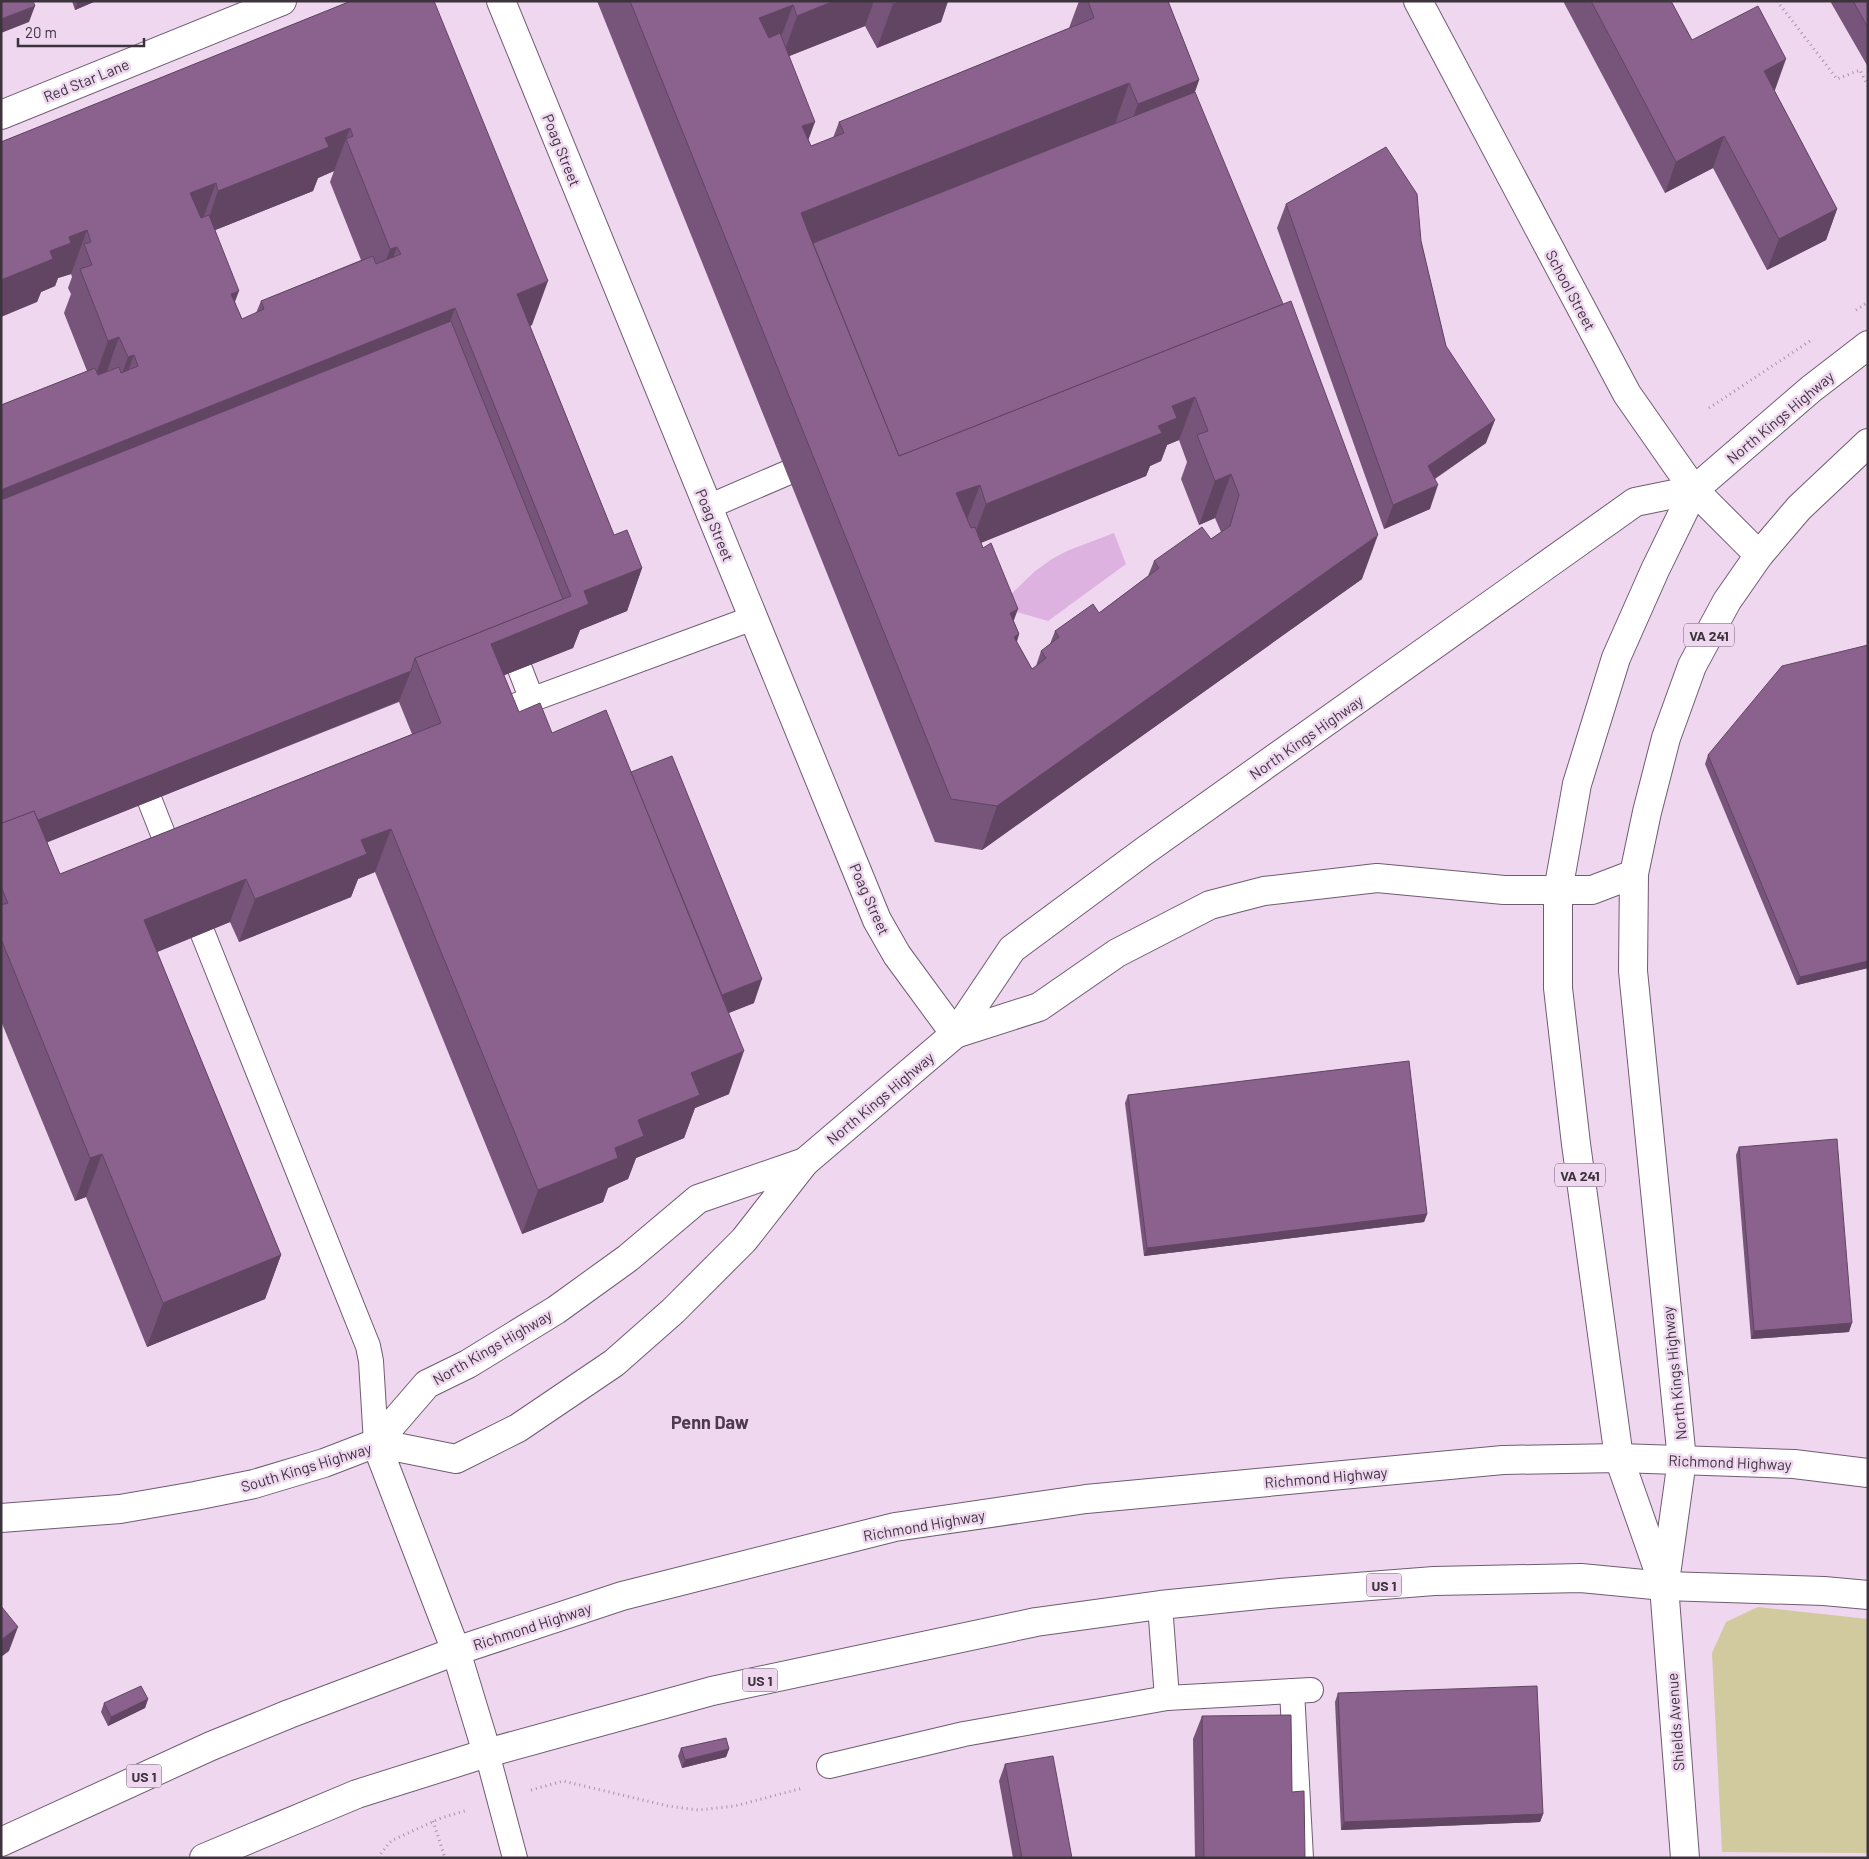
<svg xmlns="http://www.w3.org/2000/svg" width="1869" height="1859" font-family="Barlow,sans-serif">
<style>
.green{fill:#d1ca9e}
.water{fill:#ddb1e0}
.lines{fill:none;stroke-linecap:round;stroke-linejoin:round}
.lane-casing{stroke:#705c72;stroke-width:26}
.street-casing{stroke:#705c72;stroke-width:30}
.secondary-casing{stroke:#705c72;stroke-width:30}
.primary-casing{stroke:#705c72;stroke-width:30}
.highway-casing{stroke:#705c72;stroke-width:30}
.path{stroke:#a695a7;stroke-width:3;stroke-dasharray:1 4;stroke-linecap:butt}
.lane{stroke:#fff;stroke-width:24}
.street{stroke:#fff;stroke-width:28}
.secondary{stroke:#fff;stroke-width:28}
.primary{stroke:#fff;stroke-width:28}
.highway{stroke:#fff;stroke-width:28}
.wall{fill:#775479;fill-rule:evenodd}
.shaded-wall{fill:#614563}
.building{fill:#8a628d;stroke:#614563;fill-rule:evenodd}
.labels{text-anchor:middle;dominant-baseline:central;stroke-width:5;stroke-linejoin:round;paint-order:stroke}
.shield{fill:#eed7ef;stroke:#716472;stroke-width:1}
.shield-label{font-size:14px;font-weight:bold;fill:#3c333d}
.street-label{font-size:15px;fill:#3c333d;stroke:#eed7ef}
.quarter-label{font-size:18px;font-weight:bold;fill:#4d3a4e;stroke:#eed7ef}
</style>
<rect width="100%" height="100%" fill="#eed7ef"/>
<path class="green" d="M1758,1607L1868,1619V1853L1722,1852L1712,1653L1726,1622Z"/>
<path class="water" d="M1114,533L1126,564L1048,621L1010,610L1004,601L1034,572L1052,559L1067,551Z"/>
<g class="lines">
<defs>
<g id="lane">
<path d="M708,507L787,473"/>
<path d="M520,669L532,700"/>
<path d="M487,716L753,618"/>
<path d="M150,801L174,862"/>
<path d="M203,934L368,1346L371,1361L376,1443"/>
<path d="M1160,1605L1167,1698"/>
<path d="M1292,1691L1301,1858"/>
<path d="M487,1753L515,1858"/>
<path d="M829,1766L964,1734L1167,1698L1311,1690"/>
</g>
<g id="street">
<path d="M501,1L877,920L897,955L955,1034"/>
<path d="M1418,1L1627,394L1694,490L1759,555"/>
<path d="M1,115L282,1"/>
<path d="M1664,1586L1685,1858"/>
</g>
<g id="secondary">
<path d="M955,1034L1039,1007L1117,953L1210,905L1264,891L1377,878L1504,890H1592L1634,874"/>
<path d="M376,1443L456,1459L518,1428L614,1363L673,1311L744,1240L805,1162L955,1034L1012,949L1143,852L1635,502L1694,490"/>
<path d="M376,1443L456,1651L487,1753"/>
<path d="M1,1518L120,1509L195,1496L254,1484L324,1463L376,1443L427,1384L468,1364L556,1310L628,1258L698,1199L805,1162"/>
</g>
<g id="primary">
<path d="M1665,1582L1682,1460L1633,971L1634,874L1647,812L1666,738L1692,666L1727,601L1759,555L1799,508L1868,443"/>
<path d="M1664,1586L1619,1458L1576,1144L1558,988V891L1577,784L1616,658L1655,570L1694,490L1811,389L1868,345"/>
</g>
<g id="highway">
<path d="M1,1842L211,1746L289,1714L456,1651L622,1596L895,1527L1086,1499L1503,1460L1619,1458L1794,1464L1868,1473"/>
<path d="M204,1858L357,1794L487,1753L712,1691L1036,1622L1160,1605L1280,1593L1434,1581L1581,1578L1664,1586L1824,1591L1868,1595"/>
</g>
</defs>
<use href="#lane" class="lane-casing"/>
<use href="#street" class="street-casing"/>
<use href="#secondary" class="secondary-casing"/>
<use href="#primary" class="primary-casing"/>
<use href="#highway" class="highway-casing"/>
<g class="path">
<path d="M1777,1L1837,79L1860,70L1868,86"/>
<path d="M1856,310L1868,302"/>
<path d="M1709,408L1813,339"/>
<path d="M531,1790L563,1781L668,1806L698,1810L735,1806L803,1788"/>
<path d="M433,1821L445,1858"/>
<path d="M378,1858L389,1843L393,1840L441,1818L468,1810"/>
</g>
<use href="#lane" class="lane"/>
<use href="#street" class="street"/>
<use href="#secondary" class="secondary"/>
<use href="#primary" class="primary"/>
<use href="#highway" class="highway"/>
</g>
<g class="wall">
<path d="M72,1H96L75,10Z"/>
<path d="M351,1L532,325L530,326L614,535L642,568L627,611L580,630L573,648L504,675L519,712L552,733L631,772L754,1003L729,1013V1094L695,1108L684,1138L636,1158L628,1179L608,1188L603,1202L522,1234L375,872L358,879L351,897L239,942L230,922L157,952L281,1255L265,1299L147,1347L86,1197L75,1201L1,1021V405L87,371L64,313L71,294L68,288L72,277L71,274L58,278L55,286L41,292L37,302L1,142ZM334,171L330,182L361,260L261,301L256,313L242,319L235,302L215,230L313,191L318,178ZM399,702L412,734L60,874L47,842Z"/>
<path d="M597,1H948L941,22L877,48L865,26L789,56L808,140L811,146L833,138L839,122L1069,28L1079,1H1168L1199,80L1195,92L1362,579L982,850L935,842ZM1179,440L1187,462L1181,479L1199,525L1215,518L1221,532L1211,539L1154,561L1148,576L1099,613L1055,631L1050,644L1041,651L1036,666L1032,669L1017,642L1019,634L981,543L1146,476L1150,466L1161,461L1167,445Z"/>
<path d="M1563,1H1671L1692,40L1775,90H1774L1837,209L1826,240L1767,270L1713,168L1665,193Z"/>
<path d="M1830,1H1868V67Z"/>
<path d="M1286,204L1421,241L1446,346L1486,443L1435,479L1430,509L1384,529L1277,228Z"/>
<path d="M1868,645V968L1797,985L1705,764L1708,755Z"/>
<path d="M1128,1095L1427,1214L1424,1222L1144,1256L1125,1103Z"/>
<path d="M1739,1147L1849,1332L1751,1339L1736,1155Z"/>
<path d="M1338,1693L1543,1814L1540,1822L1341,1830L1335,1702Z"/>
<path d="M148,1699L145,1708L108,1726L101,1712L104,1703Z"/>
<path d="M1202,1716L1292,1792L1305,1858H1195L1193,1739Z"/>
<path d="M681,1748L729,1749L726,1757L682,1768L678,1756Z"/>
<path d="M1005,1764L1072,1858H1013L999,1781Z"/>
</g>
<g class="shaded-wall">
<path d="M78,1H96L75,10Z"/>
<path d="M834,1H874L865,26L782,59L797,16Z"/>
<path d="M900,1H948L941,22L877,48L893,4Z"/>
<path d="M793,5L777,48L744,62L759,18Z"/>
<path d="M35,6L29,22L1,33V19Z"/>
<path d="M1786,59L1775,90L1753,102L1764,71Z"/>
<path d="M1199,80L1183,123L1122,148L1138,104Z"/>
<path d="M1129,83L1114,127L806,249L801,213Z"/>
<path d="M815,122L799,165L802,126Z"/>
<path d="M350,128L334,171L318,178L313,191L203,235L218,191L325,138Z"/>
<path d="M1724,136L1713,168L1665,193L1676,162Z"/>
<path d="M216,183L200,227L190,193Z"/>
<path d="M1837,209L1826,240L1767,270L1779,239Z"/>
<path d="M87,230L71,274L58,278L55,286L41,292L37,302L1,317V280L50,251L69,237Z"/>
<path d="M397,247L381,290L374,293L390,249Z"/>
<path d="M548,281L532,325L501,338L517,294Z"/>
<path d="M239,291L223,334L231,294Z"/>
<path d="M455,308L439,352L1,527V490Z"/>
<path d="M119,337L104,380L92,385L108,341Z"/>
<path d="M134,355L118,399L112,401L128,357Z"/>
<path d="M1195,397L1179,440L1167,445L1161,461L1150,466L1146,476L970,547L986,504L1158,426L1172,406Z"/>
<path d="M1495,420L1486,443L1419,489L1428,466Z"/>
<path d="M1231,474L1215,518L1199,525L1215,481Z"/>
<path d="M980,485L964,528L956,493Z"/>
<path d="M1438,485L1430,509L1384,529L1393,505Z"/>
<path d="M1378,535L1362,579L982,850L997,806Z"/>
<path d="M642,568L627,611L580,630L573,648L475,687L419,667L584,591Z"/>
<path d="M1018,609L1002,653L1010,613Z"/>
<path d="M1019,634L1003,678L1014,637Z"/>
<path d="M411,671L399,701L1,861V834Z"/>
<path d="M391,829L375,872L358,879L351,897L239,942L255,899L361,840Z"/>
<path d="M246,879L230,922L128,964L144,920Z"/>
<path d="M1868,961V968L1797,985L1800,977Z"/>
<path d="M762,979L754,1003L700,1024L708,1000Z"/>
<path d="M744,1051L729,1094L695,1108L684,1138L636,1158L628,1179L608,1188L603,1202L522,1234L538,1190L615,1148L638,1120L691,1073Z"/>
<path d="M102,1154L86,1197L75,1201L90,1158Z"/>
<path d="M1427,1214L1424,1222L1144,1256L1147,1248Z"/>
<path d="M281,1255L265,1299L147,1347L163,1303Z"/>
<path d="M1852,1323L1849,1332L1751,1339L1754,1331Z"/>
<path d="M18,1627L9,1651L1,1657V1640Z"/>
<path d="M148,1699L145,1708L108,1726L111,1717Z"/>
<path d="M729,1749L726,1757L682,1768L685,1760Z"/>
<path d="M1543,1814L1540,1822L1341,1830L1344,1822Z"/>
</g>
<g class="building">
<path d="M1,1H33L35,6L1,19Z"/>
<path d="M351,1H434L548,281L517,294L614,535L627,530L642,568L584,591L589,604L491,644L519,712L540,703L552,733L606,710L744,1051L691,1073L700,1095L638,1120L644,1136L615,1148L618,1158L538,1190L391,829L361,840L367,854L255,899L246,879L144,920L281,1255L163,1303L102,1154L90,1158L1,939V905L8,903L1,887V820L2,823L34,811L60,874L441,723L415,658L571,596L455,308L1,490V405L95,368L98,375L119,367L121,373L138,366L134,355L128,357L119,337L108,341L80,269L92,265L84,244L91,242L87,230L69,237L71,243L50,251L53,259L1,280V142ZM350,128L353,136L346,139L390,249L397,247L401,254L376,264L373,256L261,301L264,309L242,319L231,294L239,291L209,215L201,218L190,193L216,183L218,191L329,147L325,138Z"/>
<path d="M630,1H834L797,16L793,5L759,18L769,38L780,33L815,122L802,126L811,146L844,133L839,122L1094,18L1088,1H1168L1199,80L1138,104L1129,83L801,213L809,234L899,456L1291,301L1378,535L997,806L951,799ZM1195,397L1208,431L1197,435L1215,481L1231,474L1239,495L1230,526L1211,539L1202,527L1154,561L1159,568L1099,613L1093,604L1055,631L1059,637L1041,651L1046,658L1032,669L1014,637L1019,634L1010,613L1018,609L991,543L983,548L975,527L971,528L956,493L980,485L986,504L1162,433L1158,426L1177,418L1172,406Z"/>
<path d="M891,1H900L893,4Z"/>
<path d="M1591,1H1671L1692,40L1758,6L1786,59L1764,71L1837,209L1779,239L1724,136L1676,162Z"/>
<path d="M1853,1H1868V28Z"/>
<path d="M1195,92L1283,304L899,456L813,243Z"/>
<path d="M1386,147L1417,194L1421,241L1446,346L1495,420L1428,466L1438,485L1393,505L1286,204Z"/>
<path d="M451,321L563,599L415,658L411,671L38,820L34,811L2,823L1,820V500Z"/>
<path d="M1868,645V961L1800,977L1708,755L1782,666Z"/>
<path d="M672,756L762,979L722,995L631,772Z"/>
<path d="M1409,1061L1427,1214L1147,1248L1128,1095Z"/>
<path d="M1837,1139L1852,1323L1754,1331L1739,1147Z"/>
<path d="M1,1606L18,1627L1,1640Z"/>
<path d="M141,1686L148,1699L111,1717L104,1703Z"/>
<path d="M1537,1686L1543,1814L1344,1822L1338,1693Z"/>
<path d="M1291,1715L1292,1792L1304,1791L1305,1858H1204L1202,1716Z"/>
<path d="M726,1738L729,1749L685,1760L681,1748Z"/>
<path d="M1053,1756L1072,1858H1022L1005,1764Z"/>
</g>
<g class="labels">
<g class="shield">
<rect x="1684" y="623.5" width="50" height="23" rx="4"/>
<rect x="1555" y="1163.5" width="50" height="23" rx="4"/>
<rect x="1366.5" y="1573.5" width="35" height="23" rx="4"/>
<rect x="742.5" y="1668.5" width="35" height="23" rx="4"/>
<rect x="126.5" y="1764.5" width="35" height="23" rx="4"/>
</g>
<g class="shield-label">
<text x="1709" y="635">VA 241</text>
<text x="1580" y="1175">VA 241</text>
<text x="1384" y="1585">US 1</text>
<text x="760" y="1680">US 1</text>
<text x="144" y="1776">US 1</text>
</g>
<g class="street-label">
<text transform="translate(86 80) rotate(-22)">Red Star Lane</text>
<text transform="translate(562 150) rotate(68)">Poag Street</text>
<text transform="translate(1571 290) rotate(62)">School Street</text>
<text transform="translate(1780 417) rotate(-40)">North Kings Highway</text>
<text transform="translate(715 525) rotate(68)">Poag Street</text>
<text transform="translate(1306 737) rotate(-35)">North Kings Highway</text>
<text transform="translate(870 899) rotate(66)">Poag Street</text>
<text transform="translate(880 1098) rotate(-40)">North Kings Highway</text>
<text transform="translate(492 1347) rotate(-30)">North Kings Highway</text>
<text transform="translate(1674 1373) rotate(-96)">North Kings Highway</text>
<text transform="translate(1730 1462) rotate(2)">Richmond Highway</text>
<text transform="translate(306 1467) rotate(-17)">South Kings Highway</text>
<text transform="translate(1326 1477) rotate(-5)">Richmond Highway</text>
<text transform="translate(924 1525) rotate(-10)">Richmond Highway</text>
<text transform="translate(532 1626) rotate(-18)">Richmond Highway</text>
<text transform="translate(1675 1722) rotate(-94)">Shields Avenue</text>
</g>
<g class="quarter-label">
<text x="710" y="1422">Penn Daw</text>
</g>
</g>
<rect width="1869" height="1859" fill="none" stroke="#3c333d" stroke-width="5"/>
<path d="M18 38v8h126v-8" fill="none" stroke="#3c333d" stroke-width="2.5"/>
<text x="25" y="38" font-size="15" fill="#3c333d" stroke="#eed7ef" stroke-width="4" paint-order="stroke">20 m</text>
</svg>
